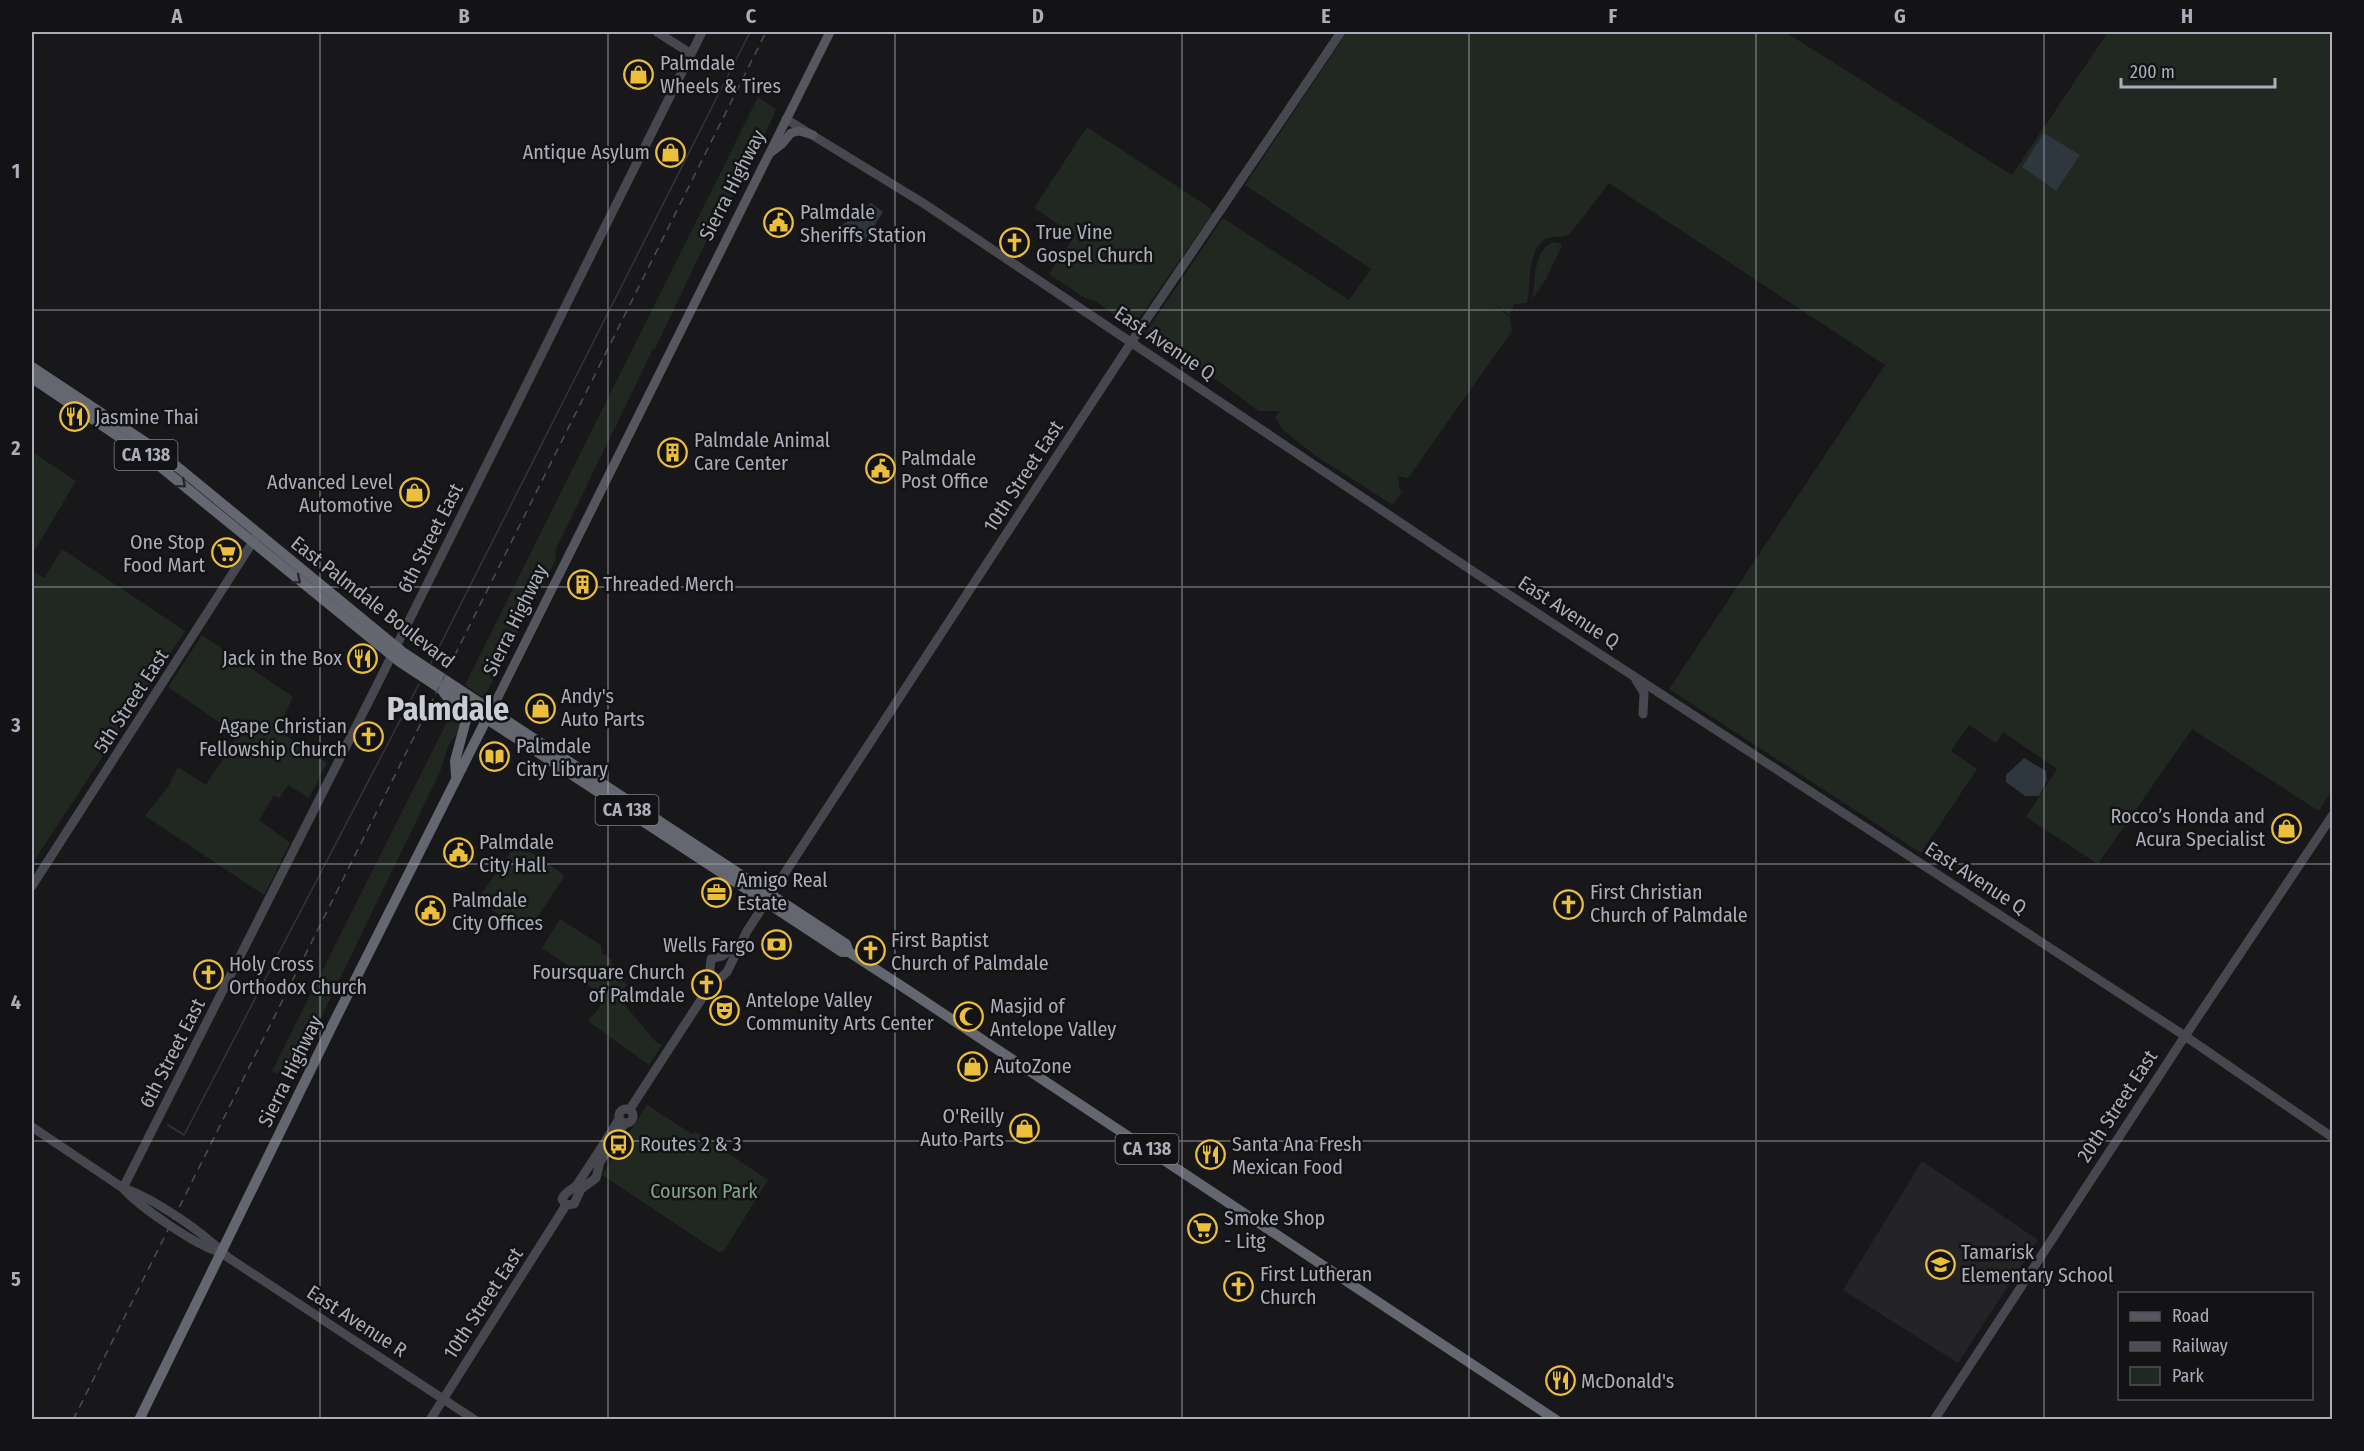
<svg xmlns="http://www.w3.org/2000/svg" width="2364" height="1451" font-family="'Fira Sans Condensed',sans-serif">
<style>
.built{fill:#242427}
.green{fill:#202821}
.water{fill:#2e363e}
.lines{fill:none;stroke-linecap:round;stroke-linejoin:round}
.stream{stroke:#2e363e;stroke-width:1.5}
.secondary{stroke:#47484f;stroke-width:9}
.primary{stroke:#55565e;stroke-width:9}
.highway{stroke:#656770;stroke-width:10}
.rail{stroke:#4c4d54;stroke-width:1.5;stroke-dasharray:8 6;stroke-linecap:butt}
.oneway{stroke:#28282c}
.grid{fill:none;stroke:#abaeb9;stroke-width:1.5;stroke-opacity:0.55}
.labels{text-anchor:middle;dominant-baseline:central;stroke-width:5;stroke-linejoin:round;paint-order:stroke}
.shield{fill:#131315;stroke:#7d8088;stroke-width:1.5}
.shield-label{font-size:18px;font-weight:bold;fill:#abaeb9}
.poi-label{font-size:20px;fill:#abaeb9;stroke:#131315;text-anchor:start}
.street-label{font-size:20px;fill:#abaeb9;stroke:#131315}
.park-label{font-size:20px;fill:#82a487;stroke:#131315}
.town-label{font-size:32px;font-weight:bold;fill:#cbcdd5;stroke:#131315}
.neatline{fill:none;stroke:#abaeb9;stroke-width:2}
.grid-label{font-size:20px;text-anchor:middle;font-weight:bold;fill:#abaeb9}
</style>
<rect width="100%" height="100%" fill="#18181a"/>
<path class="built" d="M1922,1161L2038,1240L1958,1363L1843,1290Z"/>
<g class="green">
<path d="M1347,32H1785L2012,175L2108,32H2332V790L2319,811L2192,729L2098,864L2026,817L2057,769L2003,732L1996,743L1969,725L1951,751L1977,769L1921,853L1669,689L1885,365L1609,183L1570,234C1562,238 1554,235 1546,239C1527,248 1531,285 1527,303L1514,304L1510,315L1488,300L1510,317L1512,331L1408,478L1398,476L1400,492L1403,491L1393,505L1316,456L1283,430L1275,417L1280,411H1259L1177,351L1172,344L1169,346L1163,339L1159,343C1165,353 1179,356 1187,365L1186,368L1149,342L1146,332L1223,218L1349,300L1371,269L1245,185Z"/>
<path d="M758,97L776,109L772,119L736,192L713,227L655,349H653L555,551L556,560L484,698L465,685Z"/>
<path d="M1087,127L1210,208L1212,214L1135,324H1125L1097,302L1085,298L1049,274L1075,235L1034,208Z"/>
<path d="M1554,242L1561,244V248L1546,279L1532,300C1536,282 1532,249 1554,242Z"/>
<path d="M32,452L76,481L32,555Z"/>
<path d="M62,549L185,631L32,864V571L44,578Z"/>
<path d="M202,635L293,697L277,730L327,763L309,798L288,785L279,798L274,795L259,820L290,843L264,895L145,816L168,787L178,767L206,785L238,735L168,687Z"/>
<path d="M452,712L459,717L461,727L448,746L440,772L296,1069L295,1081L272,1071Z"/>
<path d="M517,843L563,874L564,877L527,933L477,900Z"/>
<path d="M560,919L601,945L602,953L612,960C611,974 616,977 627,984L618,997L655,1041L662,1045L649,1065L588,1021L600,1007L601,995L580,979L582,975L542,948Z"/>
<path d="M647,1105L692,1134L696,1132L768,1180L724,1251L719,1252L709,1246L602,1175Z"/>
</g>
<g class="water">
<path d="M2044,133L2080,155L2056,191L2022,167Z"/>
<path d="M871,203L883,212L861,246L856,236H851L844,245L836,241L832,233Z"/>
<path d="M2024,758L2046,771L2047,780L2039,796H2025L2006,782V775Z"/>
</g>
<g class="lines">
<g class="stream">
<path d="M431,663L750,32"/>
<path d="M168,1125L184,1135L419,684"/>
</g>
<g class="secondary">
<path d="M657,32L690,53"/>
<path d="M786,119L923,203L1474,572L2185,1036L2332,1137"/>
<path d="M1636,680L1644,693L1643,714"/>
<path d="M32,886L256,537"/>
<path d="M708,989L711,959L722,956L739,944"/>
<path d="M630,1109L708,989L727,972L747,931L1138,332L1341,32"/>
<circle cx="626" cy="1116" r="7"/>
<path d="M619,1119C606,1141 592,1162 578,1183C574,1190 565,1191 562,1199L566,1205L574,1204L581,1189L596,1178L600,1162L625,1123"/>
<path d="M32,1127L123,1188C147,1195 192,1225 211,1242C218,1247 222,1253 229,1258L475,1420"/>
<path d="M123,1188L375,689L702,32"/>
<path d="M123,1188C138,1206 198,1247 220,1252"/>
<path d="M430,1420L566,1205"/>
<path d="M1934,1420L2185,1036L2332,816"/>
</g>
<g class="primary">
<path d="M770,153L782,144L791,133L799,131L813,135"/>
<path d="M491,711L830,32"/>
</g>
<g class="highway">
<path d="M32,367L157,450L404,653L846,944L849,952"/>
<path d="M32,378L146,455L400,662L842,952H849L903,987L1556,1420"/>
<path d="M444,693L466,720L455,761L456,776"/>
<path d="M139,1420L334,1022L489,714"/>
</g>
<path class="rail" d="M73,1420L766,32"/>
</g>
<defs><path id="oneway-chevron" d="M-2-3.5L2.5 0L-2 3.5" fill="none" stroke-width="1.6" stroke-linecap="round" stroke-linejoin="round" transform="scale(1.5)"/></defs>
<g class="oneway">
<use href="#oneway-chevron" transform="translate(182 484) rotate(40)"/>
<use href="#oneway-chevron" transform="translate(297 580) rotate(39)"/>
</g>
<path class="grid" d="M320,32V1420M608,32V1420M895,32V1420M1182,32V1420M1469,32V1420M1756,32V1420M2044,32V1420M32,310H2332M32,587H2332M32,864H2332M32,1141H2332"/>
<defs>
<symbol id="shop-ring" viewBox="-11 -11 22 22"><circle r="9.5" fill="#131315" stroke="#edbe3c" stroke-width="1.5"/><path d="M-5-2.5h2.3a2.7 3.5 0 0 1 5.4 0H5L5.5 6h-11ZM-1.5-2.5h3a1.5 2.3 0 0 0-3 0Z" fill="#edbe3c"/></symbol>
<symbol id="civic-ring" viewBox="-11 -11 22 22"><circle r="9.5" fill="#131315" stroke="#edbe3c" stroke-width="1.5"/><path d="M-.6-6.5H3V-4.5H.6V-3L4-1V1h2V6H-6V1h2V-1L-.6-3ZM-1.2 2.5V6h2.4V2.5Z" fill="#edbe3c"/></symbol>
<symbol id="church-ring" viewBox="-11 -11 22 22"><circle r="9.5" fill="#131315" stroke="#edbe3c" stroke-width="1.5"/><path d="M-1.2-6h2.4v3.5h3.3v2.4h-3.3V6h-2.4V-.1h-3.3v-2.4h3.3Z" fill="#edbe3c"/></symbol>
<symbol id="restaurant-ring" viewBox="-11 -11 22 22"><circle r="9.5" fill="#131315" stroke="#edbe3c" stroke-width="1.5"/><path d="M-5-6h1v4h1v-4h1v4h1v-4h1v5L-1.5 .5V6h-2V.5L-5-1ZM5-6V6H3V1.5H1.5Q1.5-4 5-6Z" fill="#edbe3c"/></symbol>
<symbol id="building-ring" viewBox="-11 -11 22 22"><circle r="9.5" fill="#131315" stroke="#edbe3c" stroke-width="1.5"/><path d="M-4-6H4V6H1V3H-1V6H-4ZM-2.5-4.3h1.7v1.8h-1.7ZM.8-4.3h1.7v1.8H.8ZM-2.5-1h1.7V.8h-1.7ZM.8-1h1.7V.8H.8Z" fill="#edbe3c"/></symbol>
<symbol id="supermarket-ring" viewBox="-11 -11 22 22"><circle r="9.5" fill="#131315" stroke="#edbe3c" stroke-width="1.5"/><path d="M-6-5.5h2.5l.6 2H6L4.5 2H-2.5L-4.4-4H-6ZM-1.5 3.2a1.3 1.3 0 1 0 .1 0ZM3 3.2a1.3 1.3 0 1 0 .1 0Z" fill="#edbe3c"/></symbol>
<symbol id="library-ring" viewBox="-11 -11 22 22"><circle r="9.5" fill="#131315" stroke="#edbe3c" stroke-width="1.5"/><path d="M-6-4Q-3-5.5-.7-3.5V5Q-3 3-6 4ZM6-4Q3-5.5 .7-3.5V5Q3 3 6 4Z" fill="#edbe3c"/></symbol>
<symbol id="office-ring" viewBox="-11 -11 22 22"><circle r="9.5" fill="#131315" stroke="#edbe3c" stroke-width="1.5"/><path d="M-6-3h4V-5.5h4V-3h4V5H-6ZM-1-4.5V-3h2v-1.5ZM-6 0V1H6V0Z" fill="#edbe3c"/></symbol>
<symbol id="bank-ring" viewBox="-11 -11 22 22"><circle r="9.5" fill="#131315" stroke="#edbe3c" stroke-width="1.5"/><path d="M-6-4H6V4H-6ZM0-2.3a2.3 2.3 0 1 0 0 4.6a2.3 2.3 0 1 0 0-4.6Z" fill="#edbe3c"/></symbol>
<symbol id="theatre-ring" viewBox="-11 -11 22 22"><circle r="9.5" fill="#131315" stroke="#edbe3c" stroke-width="1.5"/><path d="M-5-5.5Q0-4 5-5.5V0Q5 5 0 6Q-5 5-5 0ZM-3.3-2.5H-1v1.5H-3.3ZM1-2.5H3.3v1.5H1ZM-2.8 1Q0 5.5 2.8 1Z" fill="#edbe3c"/></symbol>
<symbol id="mosque-ring" viewBox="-11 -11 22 22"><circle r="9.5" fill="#131315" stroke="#edbe3c" stroke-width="1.5"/><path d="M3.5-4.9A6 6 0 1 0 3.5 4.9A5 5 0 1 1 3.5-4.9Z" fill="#edbe3c"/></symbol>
<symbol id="bus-ring" viewBox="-11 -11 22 22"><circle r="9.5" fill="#131315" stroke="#edbe3c" stroke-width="1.5"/><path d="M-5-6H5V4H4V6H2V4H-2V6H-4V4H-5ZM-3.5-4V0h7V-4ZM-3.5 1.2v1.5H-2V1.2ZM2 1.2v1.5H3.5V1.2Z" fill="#edbe3c"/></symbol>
<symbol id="school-ring" viewBox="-11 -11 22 22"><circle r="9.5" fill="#131315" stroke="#edbe3c" stroke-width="1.5"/><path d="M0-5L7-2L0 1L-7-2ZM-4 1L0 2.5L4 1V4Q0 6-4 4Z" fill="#edbe3c"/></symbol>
</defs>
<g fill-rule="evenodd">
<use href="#shop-ring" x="622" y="58" width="33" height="33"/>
<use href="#shop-ring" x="654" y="136" width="33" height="33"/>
<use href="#civic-ring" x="762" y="206" width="33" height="33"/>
<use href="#church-ring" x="998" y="226" width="33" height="33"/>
<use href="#restaurant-ring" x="58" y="400" width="33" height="33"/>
<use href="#building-ring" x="656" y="436" width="33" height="33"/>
<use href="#civic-ring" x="864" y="452" width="33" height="33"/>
<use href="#shop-ring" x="398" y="476" width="33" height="33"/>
<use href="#supermarket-ring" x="210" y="536" width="33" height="33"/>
<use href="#building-ring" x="566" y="568" width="33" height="33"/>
<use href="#restaurant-ring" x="346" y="642" width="33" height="33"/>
<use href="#shop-ring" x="524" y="692" width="33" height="33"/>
<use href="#church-ring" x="352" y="720" width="33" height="33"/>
<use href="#library-ring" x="478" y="740" width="33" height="33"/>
<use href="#shop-ring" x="2270" y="812" width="33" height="33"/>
<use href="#civic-ring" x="442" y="836" width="33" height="33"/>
<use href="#office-ring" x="700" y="876" width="33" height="33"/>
<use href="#church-ring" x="1552" y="888" width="33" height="33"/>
<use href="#civic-ring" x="414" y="894" width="33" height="33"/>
<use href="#bank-ring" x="760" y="928" width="33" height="33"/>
<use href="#church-ring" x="854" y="934" width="33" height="33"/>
<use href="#church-ring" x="192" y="958" width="33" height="33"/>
<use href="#church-ring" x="690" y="968" width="33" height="33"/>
<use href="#theatre-ring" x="708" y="994" width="33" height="33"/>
<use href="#mosque-ring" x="952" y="1000" width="33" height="33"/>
<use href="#shop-ring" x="956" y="1050" width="33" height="33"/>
<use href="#shop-ring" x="1008" y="1112" width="33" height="33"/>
<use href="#bus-ring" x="602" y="1128" width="33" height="33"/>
<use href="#restaurant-ring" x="1194" y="1138" width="33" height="33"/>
<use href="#supermarket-ring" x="1186" y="1212" width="33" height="33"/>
<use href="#school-ring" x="1924" y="1248" width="33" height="33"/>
<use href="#church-ring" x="1222" y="1270" width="33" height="33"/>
<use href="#restaurant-ring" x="1544" y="1364" width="33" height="33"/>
</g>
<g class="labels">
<g class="shield">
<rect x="114.5" y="440" width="63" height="30" rx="4.5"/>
<rect x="595.5" y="795" width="63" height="30" rx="4.5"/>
<rect x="1115.5" y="1134" width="63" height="30" rx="4.5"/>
</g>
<g class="shield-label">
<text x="146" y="455">CA 138</text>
<text x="627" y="810">CA 138</text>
<text x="1147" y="1149">CA 138</text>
</g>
<g class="poi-label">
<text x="660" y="63">Palmdale<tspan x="660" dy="23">Wheels &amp; Tires</tspan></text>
<text x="650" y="152" text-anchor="end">Antique Asylum</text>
<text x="800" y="212">Palmdale<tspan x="800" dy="23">Sheriffs Station</tspan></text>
<text x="1036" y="232">True Vine<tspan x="1036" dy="23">Gospel Church</tspan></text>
<text x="95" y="417">Jasmine Thai</text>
<text x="694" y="440">Palmdale Animal<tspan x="694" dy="23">Care Center</tspan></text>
<text x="901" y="458">Palmdale<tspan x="901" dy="23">Post Office</tspan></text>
<text x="393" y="482" text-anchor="end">Advanced Level<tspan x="393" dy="23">Automotive</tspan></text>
<text x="205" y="542" text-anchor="end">One Stop<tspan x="205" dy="23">Food Mart</tspan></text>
<text x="603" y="584">Threaded Merch</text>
<text x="342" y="658" text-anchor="end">Jack in the Box</text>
<text x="561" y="696">Andy's<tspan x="561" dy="23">Auto Parts</tspan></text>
<text x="347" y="726" text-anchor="end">Agape Christian<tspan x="347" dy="23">Fellowship Church</tspan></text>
<text x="516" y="746">Palmdale<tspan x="516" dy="23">City Library</tspan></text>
<text x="2265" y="816" text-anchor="end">Rocco’s Honda and<tspan x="2265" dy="23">Acura Specialist</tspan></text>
<text x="479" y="842">Palmdale<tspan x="479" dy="23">City Hall</tspan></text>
<text x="737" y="880">Amigo Real<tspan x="737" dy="23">Estate</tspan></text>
<text x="1590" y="892">First Christian<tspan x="1590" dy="23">Church of Palmdale</tspan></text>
<text x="452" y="900">Palmdale<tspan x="452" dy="23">City Offices</tspan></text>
<text x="891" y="940">First Baptist<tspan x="891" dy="23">Church of Palmdale</tspan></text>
<text x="755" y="945" text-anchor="end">Wells Fargo</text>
<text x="229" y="964">Holy Cross<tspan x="229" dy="23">Orthodox Church</tspan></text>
<text x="685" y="972" text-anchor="end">Foursquare Church<tspan x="685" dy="23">of Palmdale</tspan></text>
<text x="746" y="1000">Antelope Valley<tspan x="746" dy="23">Community Arts Center</tspan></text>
<text x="990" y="1006">Masjid of<tspan x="990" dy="23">Antelope Valley</tspan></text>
<text x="994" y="1066">AutoZone</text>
<text x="1004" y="1116" text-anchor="end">O'Reilly<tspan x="1004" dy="23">Auto Parts</tspan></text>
<text x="640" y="1144">Routes 2 &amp; 3</text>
<text x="1232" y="1144">Santa Ana Fresh<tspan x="1232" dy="23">Mexican Food</tspan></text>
<text x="1224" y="1218">Smoke Shop<tspan x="1224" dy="23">- Litg</tspan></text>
<text x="1961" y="1252">Tamarisk<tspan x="1961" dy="23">Elementary School</tspan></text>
<text x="1260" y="1274">First Lutheran<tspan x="1260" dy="23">Church</tspan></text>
<text x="1581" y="1381">McDonald's</text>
</g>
<g class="street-label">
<text transform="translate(732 185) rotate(-63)">Sierra Highway</text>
<text transform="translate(1165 343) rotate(34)">East Avenue Q</text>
<text transform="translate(1023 476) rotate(-57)">10th Street East</text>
<text transform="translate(430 538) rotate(-63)">6th Street East</text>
<text transform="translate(373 602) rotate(38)">East Palmdale Boulevard</text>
<text transform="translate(1569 612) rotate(33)">East Avenue Q</text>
<text transform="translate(515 620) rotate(-64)">Sierra Highway</text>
<text transform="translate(131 701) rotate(-57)">5th Street East</text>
<text transform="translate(1976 878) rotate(33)">East Avenue Q</text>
<text transform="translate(172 1053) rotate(-63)">6th Street East</text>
<text transform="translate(290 1071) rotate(-64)">Sierra Highway</text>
<text transform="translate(2117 1106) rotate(-57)">20th Street East</text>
<text transform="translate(483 1303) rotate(-57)">10th Street East</text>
<text transform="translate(357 1321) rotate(33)">East Avenue R</text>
</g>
<g class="park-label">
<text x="704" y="1191">Courson Park</text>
</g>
<g class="town-label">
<text x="448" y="709">Palmdale</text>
</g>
</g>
<rect width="2364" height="1451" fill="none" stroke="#131315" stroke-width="66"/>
<rect x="2118" y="1292" width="195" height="108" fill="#131315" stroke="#505157" stroke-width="1.5"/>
<rect x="2130" y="1312" width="30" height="9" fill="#55565e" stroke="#505157" stroke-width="1.5"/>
<text x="2172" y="1322" font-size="18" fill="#abaeb9">Road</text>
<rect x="2130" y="1342" width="30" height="9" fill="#4c4d54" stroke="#505157" stroke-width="1.5"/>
<text x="2172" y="1352" font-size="18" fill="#abaeb9">Railway</text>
<rect x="2130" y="1367" width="30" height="18" fill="#202821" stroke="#505157" stroke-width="1.5"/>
<text x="2172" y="1382" font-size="18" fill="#abaeb9">Park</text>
<path d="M2121 78v9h154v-9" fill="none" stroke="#abaeb9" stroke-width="3"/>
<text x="2130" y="78" font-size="18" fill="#abaeb9" stroke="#131315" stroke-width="4.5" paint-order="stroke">200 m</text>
<rect x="33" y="33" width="2298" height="1385" class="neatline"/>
<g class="grid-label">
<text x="177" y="23">A</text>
<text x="464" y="23">B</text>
<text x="751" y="23">C</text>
<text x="1038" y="23">D</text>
<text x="1326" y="23">E</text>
<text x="1613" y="23">F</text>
<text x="1900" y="23">G</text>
<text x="2187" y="23">H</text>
<text x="16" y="178">1</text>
<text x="16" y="455">2</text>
<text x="16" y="732">3</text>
<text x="16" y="1009">4</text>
<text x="16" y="1286">5</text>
</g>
</svg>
